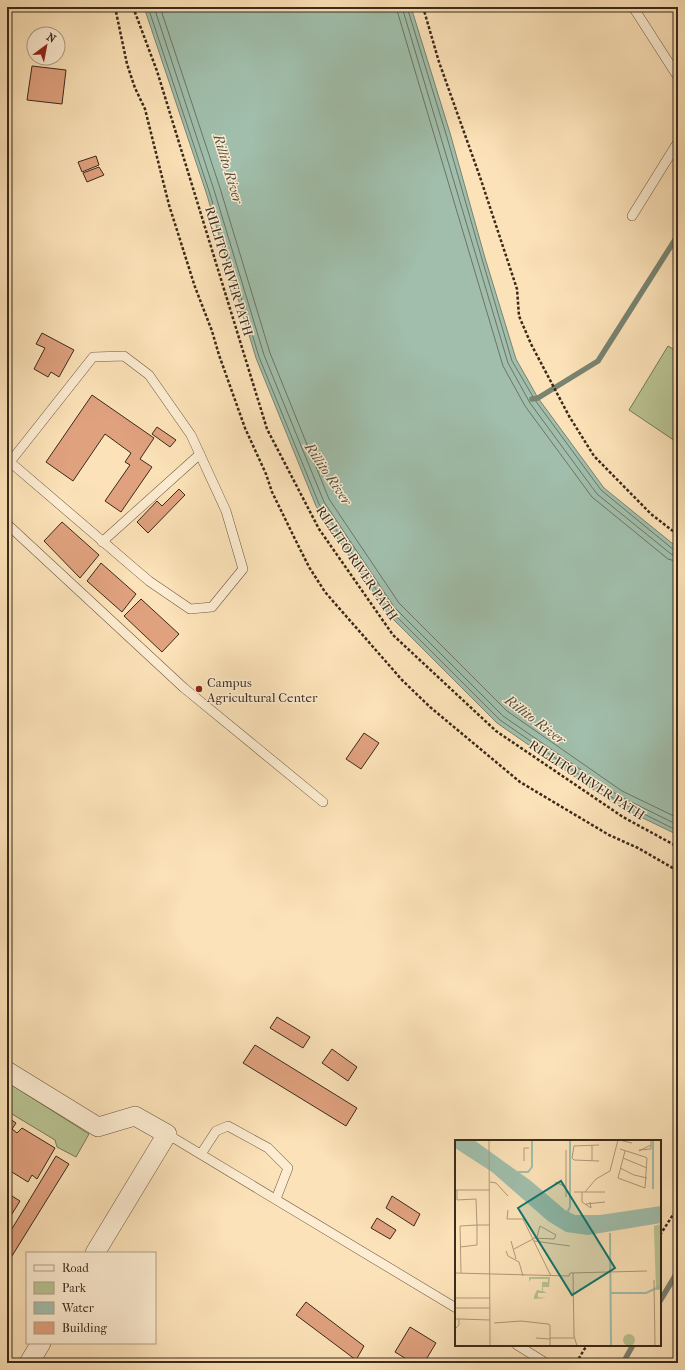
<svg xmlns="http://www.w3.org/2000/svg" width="685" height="1370" font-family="'IM FELL French Canon',serif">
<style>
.green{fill:#b9c493;stroke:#7a7757}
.water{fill:#a0beab;stroke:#788371}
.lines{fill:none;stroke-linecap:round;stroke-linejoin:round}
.shore{stroke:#6e7463;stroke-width:1}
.stream{stroke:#788371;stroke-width:5.5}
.building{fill:#e0a17f;stroke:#3b2a1b}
.lane-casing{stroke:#6b5842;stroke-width:10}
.street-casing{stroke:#6b5842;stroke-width:20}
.path{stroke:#3b2a1b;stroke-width:2.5;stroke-dasharray:3 2;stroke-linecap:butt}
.lane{stroke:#fdecd1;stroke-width:9}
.street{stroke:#fdecd1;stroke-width:19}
.poi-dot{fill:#8f2418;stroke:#fdecd1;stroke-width:1.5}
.labels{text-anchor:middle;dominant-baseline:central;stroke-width:3;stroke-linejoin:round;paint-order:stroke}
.street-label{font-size:13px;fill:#3b2a1b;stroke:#fdecd1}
.poi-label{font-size:13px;fill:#3b2a1b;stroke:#fdecd1;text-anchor:start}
.water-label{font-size:14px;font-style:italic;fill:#544f3f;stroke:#fdecd1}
.inset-river{fill:none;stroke:#a0beab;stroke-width:2}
.inset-road{fill:none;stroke:#af9879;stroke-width:1}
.view{fill:#0f766e;fill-opacity:0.15;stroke:#0f766e;stroke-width:2}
.inset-edge{fill:none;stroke:#3b2a1b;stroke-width:2}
</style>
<rect width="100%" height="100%" fill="#fce2b8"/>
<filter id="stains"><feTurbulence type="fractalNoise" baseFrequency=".005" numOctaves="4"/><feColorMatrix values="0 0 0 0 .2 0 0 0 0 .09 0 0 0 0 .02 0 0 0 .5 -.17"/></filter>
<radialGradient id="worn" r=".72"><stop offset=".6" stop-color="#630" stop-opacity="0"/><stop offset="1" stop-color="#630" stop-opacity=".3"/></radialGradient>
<g class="green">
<path d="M668,346L678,352V443L629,410Z"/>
<path d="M7,1082L89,1134L76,1157L57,1147L55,1140L7,1111Z"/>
</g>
<path class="water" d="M144,7H411L450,133L485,258L516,359L538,398L604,488L678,548V835L614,804L497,723L387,613L316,506L256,358L206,192Z"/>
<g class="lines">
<g class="shore">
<path d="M148,7L209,191L259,357L319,504L390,610L500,720L616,800L678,831"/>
<path d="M154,7L214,190L264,355L324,502L394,607L503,716L619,796L678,825"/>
<path d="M160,7L220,188L270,353L329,499L399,603L507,711L622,791L678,818"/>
<path d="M396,7L503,366L525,406L592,497L668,559L678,562"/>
<path d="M402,7L508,363L530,403L597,494L671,554L678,556"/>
<path d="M407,7L446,134L482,259L512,361L535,400L601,490L674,550L678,551"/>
</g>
<g class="stream">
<path d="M532,399L538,398L598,361L678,235"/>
<path d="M660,1301L678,1271"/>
<path d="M623,1363L633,1345"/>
</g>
</g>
<g class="building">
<path d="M32,66L66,70L62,104L27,100Z"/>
<path d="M96,156L99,165L82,172L78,162Z"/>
<path d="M99,167L104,175L87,182L83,173Z"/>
<path d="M42,333L74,350L59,377L51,372L48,377L34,369L45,348L36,344Z"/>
<path d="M92,395L154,438L140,459L152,467L121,512L105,501L130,465L125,462L131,453L105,434L73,481L46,462Z"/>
<path d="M157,427L176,440L170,447L152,434Z"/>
<path d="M179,489L185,495L148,533L137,522L157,501L162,506Z"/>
<path d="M62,522L99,555L80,578L44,541Z"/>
<path d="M101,563L136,594L122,612L87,581Z"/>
<path d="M141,599L179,634L162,652L124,616Z"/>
<path d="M364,733L379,743L361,769L346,759Z"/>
<path d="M277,1017L310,1037L303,1048L270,1028Z"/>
<path d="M255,1045L357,1108L346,1126L243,1063Z"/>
<path d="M332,1049L357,1067L348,1081L322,1063Z"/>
<path d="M7,1117L16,1123L12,1129L17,1133L22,1128L55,1148L37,1179L32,1175L28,1182L7,1169Z"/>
<path d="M56,1156L69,1164L7,1264V1237Z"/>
<path d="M7,1193L20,1201L7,1222Z"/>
<path d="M392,1196L420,1214L414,1226L386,1208Z"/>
<path d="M377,1218L396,1230L390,1239L371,1228Z"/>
<path d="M306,1302L364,1346L356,1360L296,1315Z"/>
<path d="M410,1327L436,1343L424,1363H413L395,1352Z"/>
</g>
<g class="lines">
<defs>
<g id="lane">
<path d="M633,7L678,77"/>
<path d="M632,216L678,142"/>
<path d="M7,461L10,462L149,581L190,609L212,607L243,569L226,511L191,435L149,375L124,356L93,357L10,462"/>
<path d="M7,524L184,688L323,802"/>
<path d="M102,542L200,454"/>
<path d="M167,1134L456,1308"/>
<path d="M201,1154L216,1131L228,1126L268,1148L288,1168L276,1199"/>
<path d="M517,1345L546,1363"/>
</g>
<g id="street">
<path d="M7,1071L98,1127L135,1116L167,1134L95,1253"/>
<path d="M29,1363L41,1343"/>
</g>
</defs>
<use href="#lane" class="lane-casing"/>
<use href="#street" class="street-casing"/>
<g class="path">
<path d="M115,7L127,64L135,88L145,109L169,205L195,287L212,331L219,355L245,428L266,474L272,492L294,537L309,567L325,592L402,680L430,707L520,782L609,835L638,848L678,871"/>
<path d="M133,7L157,71L267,429L319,529L393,635L496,731L623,817L678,847"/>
<path d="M423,7L439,62L480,177L517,289L519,316L531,344L569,416L594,456L651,514L678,535"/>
<path d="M660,1235L678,1207"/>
<path d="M576,1363L587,1345"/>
</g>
<use href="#lane" class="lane"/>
<use href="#street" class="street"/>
</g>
<circle class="poi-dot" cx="199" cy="689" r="4"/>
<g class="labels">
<g class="street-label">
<text transform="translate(229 271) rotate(73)">RILLITO RIVER PATH</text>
<text transform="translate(357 563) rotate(56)">RILLITO RIVER PATH</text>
<text transform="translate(587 780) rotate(33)">RILLITO RIVER PATH</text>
</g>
<g class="poi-label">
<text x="207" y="682">Campus<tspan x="207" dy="15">Agricultural Center</tspan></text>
</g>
<g class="water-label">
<text transform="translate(228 169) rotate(73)">Rillito River</text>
<text transform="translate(328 474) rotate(56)">Rillito River</text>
<text transform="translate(535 720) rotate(37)">Rillito River</text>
</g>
</g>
<g transform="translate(455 1140)">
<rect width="206" height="206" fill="#fce2b8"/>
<path d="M206,84V150H201L199,89V86ZM74,137H95L94,147H88V151L92,153H83V157L91,158L79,159V156L82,150L87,151V142H93V139H76L74,142ZM168 200a6 6 0 1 1 12 0a6 6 0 1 1-12 0Z" fill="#b9c493"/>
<path d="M0,0H19L76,41L110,70L120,75H145L206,66V83L133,95L111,92L93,81L37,32L0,8Z" fill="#a0beab"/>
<path class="inset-river" d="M198,0V49M63,32H73L77,27V0M112,73L115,67V0M155,93L156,206M156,153H191L206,146"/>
<path class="inset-road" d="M34,0L35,206M164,0L177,3M137,5V20M165,9L190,17L192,18L190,48L163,38L170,11M111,10V57M184,10L196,9V0M184,11L196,5M168,18L192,28M69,21V8H74M144,21L119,20L117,18L119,6L144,5M165,28L179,35L192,38M35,42L41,43L53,56M100,42L111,47M0,50H35M2,50V60L21,59L22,85L5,86L6,133M119,52H150M127,52V62L136,68L135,62M130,52L141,39L155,31L163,0M131,64L150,62M53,70L52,79H68L96,136M22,85H35M78,98L99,99L101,95L85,86L82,97M56,101L61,119M79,101L115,106M5,107L22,105V85M59,109L78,99M51,111L53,116L64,122L68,136M0,133L114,136L115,133L192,131M118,133L119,196L122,206M199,140L200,206M0,158H35M0,168H35M0,179H4V185L0,189M4,179L35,180M39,183L66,181L93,184L95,185V206M81,198L95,199M95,198H119"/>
<path class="view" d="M106,41L160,128L117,155L63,68Z"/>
<rect width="206" height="206" class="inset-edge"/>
</g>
<rect width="685" height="1370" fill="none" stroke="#fce2b8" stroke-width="24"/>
<rect x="8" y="8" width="669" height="1354" fill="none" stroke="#3b2a1b" stroke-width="2"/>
<rect x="12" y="12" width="661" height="1346" fill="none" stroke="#3b2a1b"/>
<rect x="26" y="1252" width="130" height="92" fill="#fdecd1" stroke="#af9e88"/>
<rect x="34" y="1265" width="20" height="6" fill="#fdecd1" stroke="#af9e88"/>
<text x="62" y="1272" font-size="12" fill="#3b2a1b">Road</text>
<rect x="34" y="1282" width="20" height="12" fill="#b9c493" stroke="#af9e88"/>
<text x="62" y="1292" font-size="12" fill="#3b2a1b">Park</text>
<rect x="34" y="1302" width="20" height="12" fill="#a0beab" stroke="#af9e88"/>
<text x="62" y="1312" font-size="12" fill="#3b2a1b">Water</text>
<rect x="34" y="1322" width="20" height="12" fill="#e0a17f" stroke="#af9e88"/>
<text x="62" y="1332" font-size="12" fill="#3b2a1b">Building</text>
<g transform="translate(46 46) rotate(32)"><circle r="19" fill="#fdecd1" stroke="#af9e88"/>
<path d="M0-3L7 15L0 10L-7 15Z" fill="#8f2418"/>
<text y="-6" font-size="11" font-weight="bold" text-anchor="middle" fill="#3b2a1b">N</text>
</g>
<rect width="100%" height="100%" filter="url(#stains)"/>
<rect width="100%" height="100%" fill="url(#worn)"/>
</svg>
